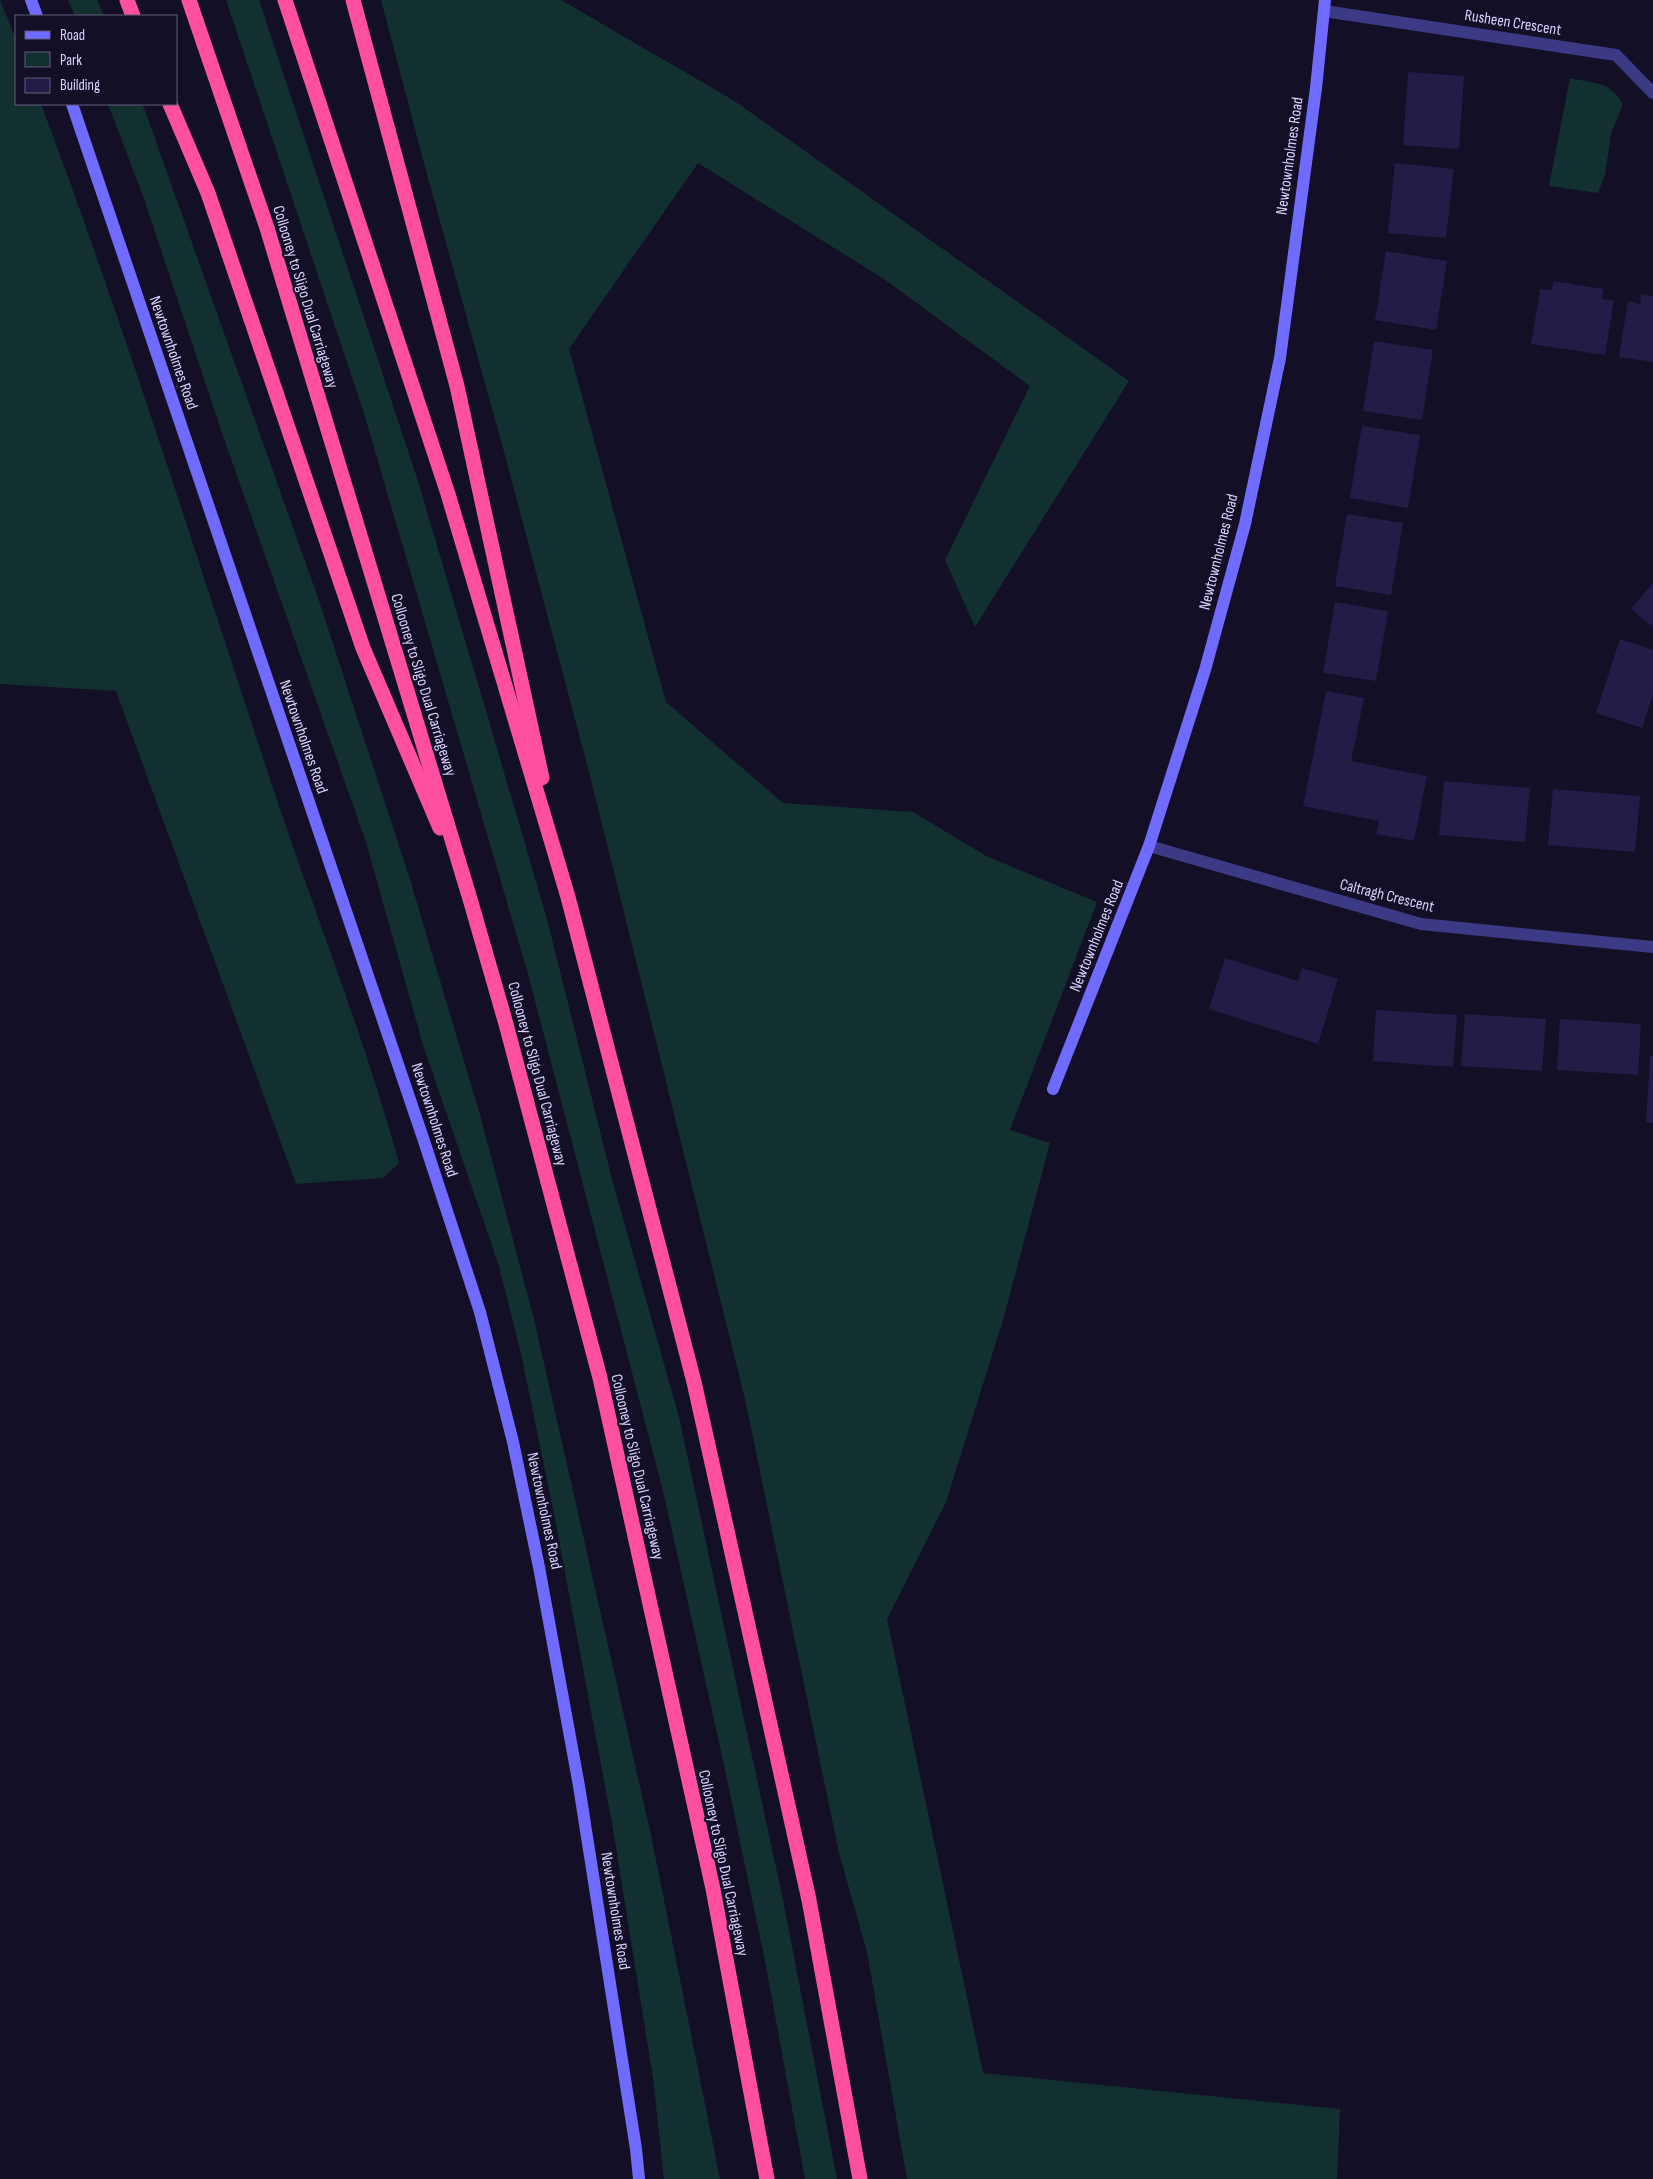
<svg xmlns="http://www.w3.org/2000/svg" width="1653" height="2179" font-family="'Sofia Sans Condensed',sans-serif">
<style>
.green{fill:#12302f}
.building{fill:#241b47}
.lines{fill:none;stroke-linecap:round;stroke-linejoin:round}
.street{stroke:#3d3a85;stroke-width:12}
.secondary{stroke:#6f6bff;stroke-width:12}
.highway{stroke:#ff4fa3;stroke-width:15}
.labels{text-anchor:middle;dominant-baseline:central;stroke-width:4.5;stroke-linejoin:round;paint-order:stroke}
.street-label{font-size:16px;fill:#d9d4ff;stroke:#130f26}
</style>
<rect width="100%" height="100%" fill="#130f26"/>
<g class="green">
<path d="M0,0L16,39V104H41C128,335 201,572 279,806C319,925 366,1042 399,1163L383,1178L296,1184L116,691L0,684Z"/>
<path d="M68,0H97L104,16H75Z"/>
<path d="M226,0H259L417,478L486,711L547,919L613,1183L679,1417L783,1900L837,2179H805L766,1966L723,1760L664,1495L528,974L363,410Z"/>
<path d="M381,0H561L733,100L1129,381L975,627L945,560L1030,386L884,279L698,163L569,349L666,702L783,803L913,812L986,856L1097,902L1010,1130L1050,1143L1004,1317L946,1502L887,1619L983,2073L1340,2109L1337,2179H907L867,1952L839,1853L745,1399L588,768L503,448L425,167Z"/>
<path d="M1570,78C1594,84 1609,80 1623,104L1611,133L1605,175L1598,193L1549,186Z"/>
<path d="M108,104H142L147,116L317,595L409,876L480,1115L534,1319L651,1835L720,2179H664L653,2078L613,1829L555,1519L521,1354L498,1263L423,1045L366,842L222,433L143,196Z"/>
</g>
<g class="building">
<path d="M1408,72L1464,76L1459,149L1403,145Z"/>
<path d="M1395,163L1454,169L1446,238L1388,233Z"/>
<path d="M1386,251L1447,261L1436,330L1375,320Z"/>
<path d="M1553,281L1603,289L1602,299L1614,300L1605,355L1531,344L1540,289L1552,290Z"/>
<path d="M1641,294L1653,296V362L1619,357L1628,301L1640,304Z"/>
<path d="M1374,341L1433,350L1422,420L1363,411Z"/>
<path d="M1362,426L1420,435L1408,508L1350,498Z"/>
<path d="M1347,514L1403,523L1391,595L1335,586Z"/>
<path d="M1653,583V627L1631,609Z"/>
<path d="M1335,602L1388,611L1376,681L1323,673Z"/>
<path d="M1620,639L1653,650V694L1642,728L1596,713Z"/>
<path d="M1326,691L1364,698L1351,761L1427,776L1414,841L1376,834L1379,821L1303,806Z"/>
<path d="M1444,781L1530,788L1525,842L1439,835Z"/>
<path d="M1553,789L1640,796L1635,852L1548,845Z"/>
<path d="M1225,958L1298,981L1302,968L1338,979L1318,1044L1209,1009Z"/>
<path d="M1376,1010L1457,1015L1453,1067L1373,1061Z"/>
<path d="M1465,1014L1546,1019L1542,1071L1461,1066Z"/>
<path d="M1560,1019L1641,1024L1638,1075L1557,1070Z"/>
<path d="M1650,1056H1653V1123L1646,1122Z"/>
</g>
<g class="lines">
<g class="street">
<path d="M1324,11L1616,55L1653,93"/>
<path d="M1149,846L1421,924L1653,947"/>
</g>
<g class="secondary">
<path d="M31,0L37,16"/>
<path d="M72,104L423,1138L480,1312L513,1442L539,1567L579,1786L636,2149L639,2179"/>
<path d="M1053,1089L1149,846L1205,670L1245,524L1280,358L1316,88L1325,0"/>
</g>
<g class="highway">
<path d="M127,0L133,16"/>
<path d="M189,0L267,228L470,899L506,1024L600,1378L713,1889L767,2179"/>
<path d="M285,0L448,494L568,897L694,1382L809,1900L860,2179"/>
<path d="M353,0L457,386L542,778"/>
<path d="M170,104L208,193L363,648L440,828"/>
</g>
</g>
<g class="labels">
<g class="street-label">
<text transform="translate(1513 23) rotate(9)">Rusheen Crescent</text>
<text transform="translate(1290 156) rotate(-82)">Newtownholmes Road</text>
<text transform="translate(305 297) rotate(73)">Collooney to Sligo Dual Carriageway</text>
<text transform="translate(173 353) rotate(71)">Newtownholmes Road</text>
<text transform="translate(1219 552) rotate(-76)">Newtownholmes Road</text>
<text transform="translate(423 685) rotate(73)">Collooney to Sligo Dual Carriageway</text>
<text transform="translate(303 737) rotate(71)">Newtownholmes Road</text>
<text transform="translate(1387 896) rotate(14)">Caltragh Crescent</text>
<text transform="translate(1097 936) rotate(-68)">Newtownholmes Road</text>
<text transform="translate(537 1074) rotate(75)">Collooney to Sligo Dual Carriageway</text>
<text transform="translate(434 1120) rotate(72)">Newtownholmes Road</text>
<text transform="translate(637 1467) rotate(77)">Collooney to Sligo Dual Carriageway</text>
<text transform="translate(544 1511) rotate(78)">Newtownholmes Road</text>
<text transform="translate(723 1863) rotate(78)">Collooney to Sligo Dual Carriageway</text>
<text transform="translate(615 1911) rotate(81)">Newtownholmes Road</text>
</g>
</g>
<rect x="15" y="15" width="162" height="90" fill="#130f26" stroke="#625e7d"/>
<rect x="25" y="31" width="25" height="8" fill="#6f6bff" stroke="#625e7d"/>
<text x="60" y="40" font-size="15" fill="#d9d4ff">Road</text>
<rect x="25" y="52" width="25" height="15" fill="#12302f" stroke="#625e7d"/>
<text x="60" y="65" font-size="15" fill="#d9d4ff">Park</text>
<rect x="25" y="78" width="25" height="15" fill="#241b47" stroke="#625e7d"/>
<text x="60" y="90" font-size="15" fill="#d9d4ff">Building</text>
</svg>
